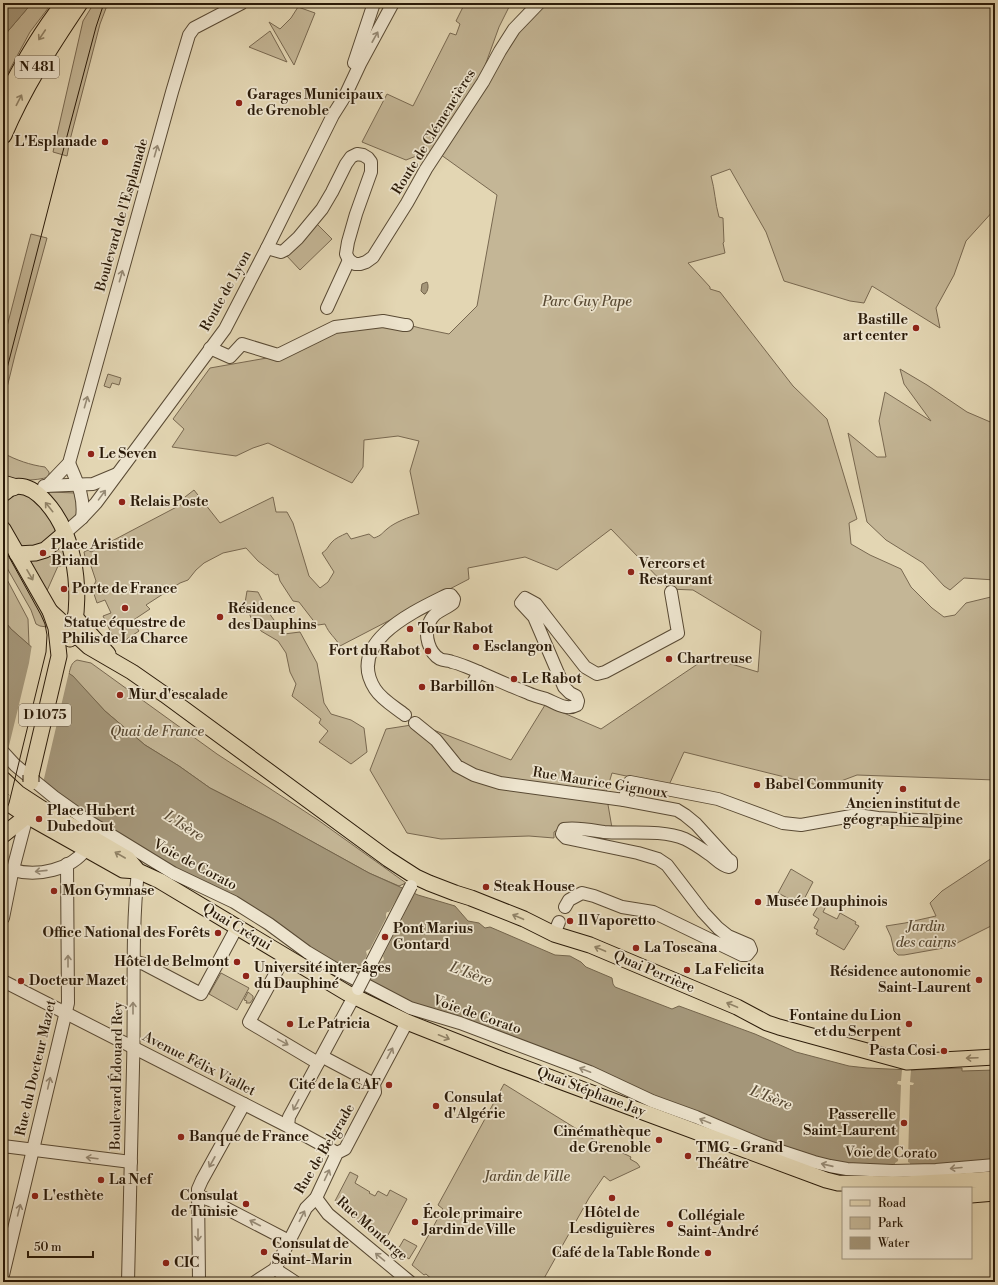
<svg xmlns="http://www.w3.org/2000/svg" width="998" height="1285" font-family="'Libre Bodoni',serif">
<style>
.green{fill:#c4b696;stroke:#786850}
.water{fill:#a49679;stroke:#74654c}
.pier{fill:#e3d6b3}
.lines{fill:none;stroke-linecap:round;stroke-linejoin:round}
.minor-casing{stroke:#594a34;stroke-width:14}
.major-casing{stroke:#2b1b09;stroke-width:17}
.highway-casing{stroke:#2b1b09;stroke-width:19}
.minor{stroke:#ede4ce;stroke-width:12}
.major{stroke:#e3d6b3;stroke-width:15}
.highway{stroke:#e3d6b3;stroke-width:17}
.tram{stroke:#2b1b09;stroke-width:1}
.minor-bridge-casing{stroke:#594a34;stroke-width:14;stroke-linecap:butt}
.major-bridge-casing{stroke:#2b1b09;stroke-width:17;stroke-linecap:butt}
.minor-bridge{stroke:#ede4ce;stroke-width:12}
.major-bridge{stroke:#e3d6b3;stroke-width:15}
.oneway{stroke:#908266}
.oneway2{stroke:#968a75}
.poi-dot{fill:#8f2418;stroke:#ede4ce;stroke-width:1.5}
.labels{text-anchor:middle;dominant-baseline:central;stroke-width:3.5;stroke-linejoin:round;paint-order:stroke}
.shield{fill:#ede4ce;stroke:#655744;stroke-width:1}
.shield-label{font-size:13px;font-weight:bold;fill:#2b1b09}
.poi-label{font-size:14px;font-weight:bold;fill:#2b1b09;stroke:#ede4ce;text-anchor:start}
.street-label{font-size:14px;fill:#2b1b09;stroke:#ede4ce}
.park-label{font-size:14px;font-style:italic;fill:#594a33;stroke:#ede4ce}
.water-label{font-size:15px;font-style:italic;fill:#5b4c36;stroke:#ede4ce}
</style>
<rect width="100%" height="100%" fill="#e3d6b3"/>
<filter id="stains"><feTurbulence type="fractalNoise" baseFrequency=".005" numOctaves="4"/><feColorMatrix values="0 0 0 0 .2 0 0 0 0 .09 0 0 0 0 .02 0 0 0 .5 -.17"/></filter>
<radialGradient id="worn" r=".72"><stop offset=".6" stop-color="#630" stop-opacity="0"/><stop offset="1" stop-color="#630" stop-opacity=".3"/></radialGradient>
<g class="green">
<path d="M32,3H52L30,32L3,82V37Z"/>
<path d="M94,3H108L100,24L70,140L67,156L53,152L83,21Z"/>
<path d="M465,3H511L499,27L482,74L429,157L424,153L406,160L362,142L387,94L413,106L450,33L456,35L460,24L456,21Z"/>
<path d="M541,3H995V209L966,241L954,275L936,308L940,328L872,286L864,303L850,301L784,281L766,232L730,169L711,176C715,190 715,203 719,217L723,218L724,242L723,243L725,253L688,263L710,287V289L720,292L793,386L827,419L857,519L849,523L851,544L870,555L901,569L911,587L932,608L944,617L955,615L966,603L995,596V780L857,775L825,787L684,752L669,785L612,773L606,793L612,828L568,823L554,832V838L529,836L441,839L407,833L370,770L386,729L418,724L511,760L545,705L601,729L708,657L758,672L761,631L693,590L669,589L611,529L557,570L525,557L468,568L469,579L340,646C335,637 329,634 325,624L318,625L316,624L299,602L293,601L280,581L278,574L276,575L258,561L246,548L223,553L204,563L196,570L188,580L180,583L146,605L150,609L132,621L139,631L124,641H115L103,616L111,613L105,600L97,603L93,591L95,590L94,585L96,581L88,557H85L84,552L88,550L91,552L188,501L185,497L194,490L220,523L273,497L276,512H287L293,523L309,576L320,588L328,582L334,572L322,553C326,551 328,547 331,543C335,538 341,536 347,533L351,539L369,534L374,538C382,535 381,534 387,529C395,522 409,517 419,514L410,471L419,441L398,436L364,440L363,467L352,483L268,443L253,448L236,456L172,447L184,429L173,419L210,368L284,355L368,319L390,320L420,328L449,334L477,306L497,195L437,152L514,29Z"/>
<path d="M298,7L315,13L294,65L269,22L280,29L291,18Z"/>
<path d="M270,31L287,62L249,47Z"/>
<path d="M317,224L332,239L300,270L286,255Z"/>
<path d="M31,234L47,238L15,355L3,404V342Z"/>
<path d="M900,369L927,385L967,412L995,424V580L964,578L950,590L944,586L923,563L886,540L867,522L848,433L877,457H886L879,421L885,392L931,421L904,384Z"/>
<path d="M108,374L121,378L119,385L112,383L110,388L104,386Z"/>
<path d="M3,453C16,460 30,465 45,467L49,472V477C35,481 17,481 3,478Z"/>
<path d="M49,492L76,493L78,515L70,522L68,521L60,508L49,494Z"/>
<path d="M16,493C19,493 23,493 26,494C37,500 54,521 56,533L46,544L25,548L18,544L3,519V505L5,501Z"/>
<path d="M3,539L49,622L47,627L40,626L36,624L31,610L3,561Z"/>
<path d="M61,542L66,555L67,566H58L46,593L26,559Z"/>
<path d="M3,572L28,619L29,645L11,629L3,619Z"/>
<path d="M247,591L258,592L269,613L284,634L300,632L317,663L324,703L331,714L351,720L364,728L367,752L351,764L319,742L328,731L319,723L321,719L292,696L296,684L290,672L286,653L278,641L261,631L252,620L245,603Z"/>
<path d="M77,660L91,663L217,754L318,820L406,883L399,886L369,873L275,821L210,788L179,766L145,745L105,711L69,673C71,667 71,663 77,660Z"/>
<path d="M995,856V924L949,947L904,955H898L894,951L891,937L886,926L905,923L936,916L930,903L942,891Z"/>
<path d="M791,869L813,882L801,905L778,893Z"/>
<path d="M820,903L826,906L823,912L837,919L840,913L856,922L855,924L859,926L844,950L816,934L818,930L814,928L819,919L813,915Z"/>
<path d="M221,973L249,988L237,1010L209,994Z"/>
<path d="M248,992L253,996V999L250,1003H246L247,1001L244,1000Z"/>
<path d="M504,1084L601,1144L627,1155L631,1157L630,1159L637,1163L640,1167L610,1181L604,1176L589,1198L542,1282H435L426,1274L424,1275L412,1265L443,1209L438,1205Z"/>
<path d="M350,1172L358,1176L355,1183L370,1192L369,1193L375,1196L378,1191L387,1196L390,1190L407,1199L388,1235L382,1241L335,1201Z"/>
<path d="M404,1239L417,1246L409,1259L397,1251Z"/>
</g>
<g class="water">
<path d="M3,3H32L3,37Z"/>
<path d="M427,282C429,286 428,291 425,294H424L421,291L422,284Z"/>
<path d="M3,619L11,629L43,657L73,676L105,711L145,745L179,766L210,788L275,821L369,873L418,895L455,906L468,921L479,923L485,928L490,927L555,955L570,956L581,962L586,967L612,978L613,984L615,987L672,1009L679,1006L755,1034L796,1052L849,1066L867,1068L911,1070L962,1068V1071L995,1070V1162L912,1169L822,1162L412,1007L184,875L97,823L12,757L3,746Z"/>
</g>
<g class="pier">
<path d="M32,644L44,655L69,672L43,783L7,754L29,663Z"/>
<path d="M404,886L416,892L415,893L402,919L403,923L399,925L383,956L384,960L380,962L368,984L356,978L367,955L366,951L370,949L386,918V914L387,912H389Z"/>
<path d="M902,1070H911L910,1082L914,1083L913,1085H910L908,1162L910,1163V1165H895V1163L898,1161L901,1085L897,1084L898,1081H901Z"/>
</g>
<g class="lines">
<defs>
<g id="minor">
<path d="M354,63L374,3"/>
<path d="M267,248L281,252L285,250L298,238L322,209L332,192L346,164L351,157L357,154L363,155L368,158L371,162V172L356,214L348,242L346,254L349,260L355,264H360L366,262L373,257L407,203L426,169L483,82L500,51L514,29L539,3"/>
<path d="M327,308L349,260"/>
<path d="M210,348L230,357L242,344L278,355L335,327L383,321L404,325H407"/>
<path d="M69,463C77,482 85,497 82,518"/>
<path d="M44,486L93,484L117,474"/>
<path d="M47,486L69,463L172,92L189,35L194,28L242,3"/>
<path d="M65,533L82,518L96,503L225,329L267,248L333,115L345,96L360,64L393,3"/>
<path d="M473,683L479,672"/>
<path d="M405,715C395,707 382,700 375,689C345,642 415,611 447,595H451L454,599L453,603C445,610 433,611 429,624C424,635 429,653 440,659C444,661 449,660 452,662C457,663 462,665 467,667C487,675 507,685 528,693C534,696 540,697 546,699C556,703 566,711 577,705L578,701L576,696L570,693L564,687L534,617L521,603L525,598L536,604L585,667L597,674L605,672L678,633L671,592"/>
<path d="M415,723L436,740L457,766L474,775L500,783L624,800L677,810L685,815L696,824L728,859L731,861V866L729,867C721,866 715,858 709,854C702,849 693,843 685,839C661,829 629,834 604,832C591,830 577,827 564,829L562,834L566,838L638,853L658,859L667,865L703,912L718,928L728,936L749,945L751,950L747,955H742L653,912L622,907L594,896L582,893L569,900L565,907"/>
<path d="M3,752L15,765L54,797L85,819L173,873L234,902L269,924L307,952L332,967L410,1008L460,1023L590,1072L652,1101L696,1117L762,1145L814,1162L830,1166L847,1169L892,1171L936,1170L995,1165"/>
<path d="M624,800L630,782L718,799L783,823L801,825L857,815L878,818L937,821"/>
<path d="M13,870C37,877 71,870 86,849"/>
<path d="M3,918L12,873L27,816"/>
<path d="M554,934L559,922"/>
<path d="M285,956L249,1022L318,1063"/>
<path d="M133,961L144,964L201,994L237,927"/>
<path d="M3,981L297,1131L337,1153"/>
<path d="M323,1057L374,1084"/>
<path d="M288,1126L289,1117L358,989"/>
<path d="M3,1146L131,1162"/>
<path d="M199,1196L210,1200L289,1241"/>
<path d="M316,1198L328,1214L410,1282"/>
<path d="M275,1269L295,1282"/>
<path d="M3,1275L68,1003L67,864"/>
<path d="M128,1282L133,1067C135,1001 131,936 138,871"/>
<path d="M199,1282L198,1189L202,1180L244,1104"/>
<path d="M255,1282L275,1269L306,1208L316,1198L337,1153L345,1149L375,1092L374,1084L407,1022"/>
</g>
<g id="major">
<path d="M3,494C6,492 10,488 13,487C36,481 58,515 65,533C69,541 71,551 73,559C78,582 79,617 70,639"/>
<path d="M3,529L50,611L56,628L59,656L31,775"/>
<path d="M17,554L35,553L45,550L65,533"/>
<path d="M50,611L89,647L132,672L165,695L388,859L416,877L429,883L455,893L471,898L524,919L554,934L590,945L737,1007L767,1023L779,1027L907,1062L995,1057"/>
<path d="M75,617L108,654"/>
<path d="M3,779L18,793L41,808L128,859L138,871L160,881L347,993L407,1022L503,1060L826,1180L838,1183L903,1184L995,1179"/>
<path d="M3,800L27,816L123,870L138,871"/>
<path d="M3,835L27,816L31,807"/>
<path d="M971,1195L995,1193"/>
</g>
<g id="highway">
<path d="M3,104C21,68 40,34 65,3"/>
<path d="M3,135C23,88 50,46 79,3"/>
<path d="M3,484L13,487"/>
</g>
</defs>
<use href="#minor" class="minor-casing"/>
<use href="#major" class="major-casing"/>
<use href="#highway" class="highway-casing"/>
<use href="#minor" class="minor"/>
<use href="#major" class="major"/>
<use href="#highway" class="highway"/>
<g class="tram">
<path d="M3,384L62,155L96,27L104,3"/>
<path d="M3,546L41,615L45,624L47,635L46,652L9,803L3,818"/>
</g>
<defs>
<path id="minor-bridge" d="M358,989L411,886"/>
<path id="major-bridge" d="M31,775V782"/>
</defs>
<use href="#minor-bridge" class="minor-bridge-casing"/>
<use href="#major-bridge" class="major-bridge-casing"/>
<use href="#minor-bridge" class="minor-bridge"/>
<use href="#major-bridge" class="major-bridge"/>
</g>
<defs><path id="oneway-shaft" d="M-6 0H5M1.5-3L5.5 0L1.5 3" fill="none" stroke-width="1.6" stroke-linecap="round" stroke-linejoin="round"/></defs>
<g class="oneway">
<use href="#oneway-shaft" transform="translate(42 35) rotate(124)"/>
<use href="#oneway-shaft" transform="translate(19 100) rotate(-63)"/>
<use href="#oneway-shaft" transform="translate(49 507) rotate(-129)"/>
<use href="#oneway-shaft" transform="translate(30 575) rotate(60)"/>
<use href="#oneway-shaft" transform="translate(120 855) rotate(-150)"/>
<use href="#oneway-shaft" transform="translate(518 917) rotate(-157)"/>
<use href="#oneway-shaft" transform="translate(600 949) rotate(-157)"/>
<use href="#oneway-shaft" transform="translate(732 1005) rotate(-157)"/>
<use href="#oneway-shaft" transform="translate(444 1037) rotate(22)"/>
<use href="#oneway-shaft" transform="translate(972 1058) rotate(178)"/>
</g>
<g class="oneway2">
<use href="#oneway-shaft" transform="translate(375 37) rotate(-61)"/>
<use href="#oneway-shaft" transform="translate(156 151) rotate(-74)"/>
<use href="#oneway-shaft" transform="translate(121 276) rotate(-74)"/>
<use href="#oneway-shaft" transform="translate(86 402) rotate(-74)"/>
<use href="#oneway-shaft" transform="translate(102 495) rotate(-54)"/>
<use href="#oneway-shaft" transform="translate(41 871) rotate(174)"/>
<use href="#oneway-shaft" transform="translate(68 961) rotate(-90)"/>
<use href="#oneway-shaft" transform="translate(133 1008) rotate(-90)"/>
<use href="#oneway-shaft" transform="translate(283 1042) rotate(29)"/>
<use href="#oneway-shaft" transform="translate(390 1053) rotate(-62)"/>
<use href="#oneway-shaft" transform="translate(585 1070) rotate(-159)"/>
<use href="#oneway-shaft" transform="translate(49 1083) rotate(-77)"/>
<use href="#oneway-shaft" transform="translate(296 1105) rotate(118)"/>
<use href="#oneway-shaft" transform="translate(705 1121) rotate(-158)"/>
<use href="#oneway-shaft" transform="translate(92 1158) rotate(-173)"/>
<use href="#oneway-shaft" transform="translate(212 1162) rotate(119)"/>
<use href="#oneway-shaft" transform="translate(827 1165) rotate(-167)"/>
<use href="#oneway-shaft" transform="translate(956 1168) rotate(175)"/>
<use href="#oneway-shaft" transform="translate(327 1175) rotate(-65)"/>
<use href="#oneway-shaft" transform="translate(19 1210) rotate(-76)"/>
<use href="#oneway-shaft" transform="translate(302 1216) rotate(-63)"/>
<use href="#oneway-shaft" transform="translate(255 1223) rotate(-153)"/>
<use href="#oneway-shaft" transform="translate(198 1235) rotate(90)"/>
<use href="#oneway-shaft" transform="translate(380 1257) rotate(-140)"/>
</g>
<g class="poi-dot">
<circle cx="239" cy="103" r="4"/>
<circle cx="105" cy="142" r="4"/>
<circle cx="916" cy="328" r="4"/>
<circle cx="91" cy="454" r="4"/>
<circle cx="122" cy="502" r="4"/>
<circle cx="43" cy="553" r="4"/>
<circle cx="631" cy="572" r="4"/>
<circle cx="64" cy="589" r="4"/>
<circle cx="125" cy="608" r="4"/>
<circle cx="220" cy="617" r="4"/>
<circle cx="410" cy="629" r="4"/>
<circle cx="476" cy="647" r="4"/>
<circle cx="428" cy="651" r="4"/>
<circle cx="669" cy="659" r="4"/>
<circle cx="514" cy="679" r="4"/>
<circle cx="422" cy="687" r="4"/>
<circle cx="120" cy="695" r="4"/>
<circle cx="757" cy="785" r="4"/>
<circle cx="903" cy="789" r="4"/>
<circle cx="39" cy="819" r="4"/>
<circle cx="486" cy="887" r="4"/>
<circle cx="54" cy="891" r="4"/>
<circle cx="758" cy="902" r="4"/>
<circle cx="570" cy="921" r="4"/>
<circle cx="218" cy="933" r="4"/>
<circle cx="385" cy="937" r="4"/>
<circle cx="636" cy="948" r="4"/>
<circle cx="237" cy="962" r="4"/>
<circle cx="687" cy="970" r="4"/>
<circle cx="246" cy="976" r="4"/>
<circle cx="979" cy="980" r="4"/>
<circle cx="21" cy="981" r="4"/>
<circle cx="290" cy="1024" r="4"/>
<circle cx="909" cy="1024" r="4"/>
<circle cx="944" cy="1051" r="4"/>
<circle cx="389" cy="1085" r="4"/>
<circle cx="436" cy="1106" r="4"/>
<circle cx="904" cy="1123" r="4"/>
<circle cx="181" cy="1137" r="4"/>
<circle cx="659" cy="1140" r="4"/>
<circle cx="688" cy="1156" r="4"/>
<circle cx="101" cy="1180" r="4"/>
<circle cx="35" cy="1196" r="4"/>
<circle cx="612" cy="1198" r="4"/>
<circle cx="246" cy="1204" r="4"/>
<circle cx="415" cy="1222" r="4"/>
<circle cx="670" cy="1224" r="4"/>
<circle cx="264" cy="1252" r="4"/>
<circle cx="708" cy="1253" r="4"/>
<circle cx="166" cy="1263" r="4"/>
</g>
<g class="labels">
<g class="shield">
<rect x="15" y="56" width="44" height="22" rx="3"/>
<rect x="19" y="704" width="52" height="22" rx="3"/>
</g>
<g class="shield-label">
<text x="37" y="67">N 481</text>
<text x="45" y="715">D 1075</text>
</g>
<g class="poi-label">
<text x="247" y="95">Garages Municipaux<tspan x="247" dy="16">de Grenoble</tspan></text>
<text x="97" y="142" text-anchor="end">L'Esplanade</text>
<text x="908" y="320" text-anchor="end">Bastille<tspan x="908" dy="16">art center</tspan></text>
<text x="99" y="454">Le Seven</text>
<text x="130" y="502">Relais Poste</text>
<text x="51" y="545">Place Aristide<tspan x="51" dy="16">Briand</tspan></text>
<text x="639" y="564">Vercors et<tspan x="639" dy="16">Restaurant</tspan></text>
<text x="72" y="589">Porte de France</text>
<text x="228" y="609">Résidence<tspan x="228" dy="16">des Dauphins</tspan></text>
<text x="125" y="623" text-anchor="middle">Statue équestre de<tspan x="125" dy="16">Philis de La Charce</tspan></text>
<text x="418" y="629">Tour Rabot</text>
<text x="484" y="647">Esclangon</text>
<text x="420" y="651" text-anchor="end">Fort du Rabot</text>
<text x="677" y="659">Chartreuse</text>
<text x="522" y="679">Le Rabot</text>
<text x="430" y="687">Barbillon</text>
<text x="128" y="695">Mur d'escalade</text>
<text x="765" y="785">Babel Community</text>
<text x="903" y="804" text-anchor="middle">Ancien institut de<tspan x="903" dy="16">géographie alpine</tspan></text>
<text x="47" y="811">Place Hubert<tspan x="47" dy="16">Dubedout</tspan></text>
<text x="494" y="887">Steak House</text>
<text x="62" y="891">Mon Gymnase</text>
<text x="766" y="902">Musée Dauphinois</text>
<text x="578" y="921">Il Vaporetto</text>
<text x="393" y="929">Pont Marius<tspan x="393" dy="16">Gontard</tspan></text>
<text x="210" y="933" text-anchor="end">Office National des Forêts</text>
<text x="644" y="948">La Toscana</text>
<text x="229" y="962" text-anchor="end">Hôtel de Belmont</text>
<text x="254" y="968">Université inter-âges<tspan x="254" dy="16">du Dauphiné</tspan></text>
<text x="695" y="970">La Felicita</text>
<text x="971" y="972" text-anchor="end">Résidence autonomie<tspan x="971" dy="16">Saint-Laurent</tspan></text>
<text x="29" y="981">Docteur Mazet</text>
<text x="901" y="1016" text-anchor="end">Fontaine du Lion<tspan x="901" dy="16">et du Serpent</tspan></text>
<text x="298" y="1024">Le Patricia</text>
<text x="936" y="1051" text-anchor="end">Pasta Cosi</text>
<text x="381" y="1085" text-anchor="end">Cité de la CAF</text>
<text x="444" y="1098">Consulat<tspan x="444" dy="16">d'Algérie</tspan></text>
<text x="896" y="1115" text-anchor="end">Passerelle<tspan x="896" dy="16">Saint-Laurent</tspan></text>
<text x="651" y="1132" text-anchor="end">Cinémathèque<tspan x="651" dy="16">de Grenoble</tspan></text>
<text x="189" y="1137">Banque de France</text>
<text x="696" y="1148">TMG - Grand<tspan x="696" dy="16">Théâtre</tspan></text>
<text x="109" y="1180">La Nef</text>
<text x="43" y="1196">L'esthète</text>
<text x="238" y="1196" text-anchor="end">Consulat<tspan x="238" dy="16">de Tunisie</tspan></text>
<text x="612" y="1213" text-anchor="middle">Hôtel de<tspan x="612" dy="16">Lesdiguières</tspan></text>
<text x="423" y="1214">École primaire<tspan x="423" dy="16">Jardin de Ville</tspan></text>
<text x="678" y="1216">Collégiale<tspan x="678" dy="16">Saint-André</tspan></text>
<text x="272" y="1244">Consulat de<tspan x="272" dy="16">Saint-Marin</tspan></text>
<text x="700" y="1253" text-anchor="end">Café de la Table Ronde</text>
<text x="174" y="1263">CIC</text>
</g>
<g class="street-label">
<text transform="translate(434 132) rotate(-58)">Route de Clémencières</text>
<text transform="translate(122 215) rotate(-74)">Boulevard de l'Esplanade</text>
<text transform="translate(226 291) rotate(-61)">Route de Lyon</text>
<text transform="translate(600 783) rotate(9)">Rue Maurice Gignoux</text>
<text transform="translate(195 865) rotate(28)">Voie de Corato</text>
<text transform="translate(237 927) rotate(31)">Quai Créqui</text>
<text transform="translate(654 972) rotate(23)">Quai Perrière</text>
<text transform="translate(477 1015) rotate(19)">Voie de Corato</text>
<text transform="translate(199 1064) rotate(27)">Avenue Félix Viallet</text>
<text transform="translate(36 1068) rotate(-77)">Rue du Docteur Mazet</text>
<text transform="translate(117 1076) rotate(-89)">Boulevard Édouard Rey</text>
<text transform="translate(591 1092) rotate(21)">Quai Stéphane Jay</text>
<text transform="translate(325 1149) rotate(-59)">Rue de Belgrade</text>
<text transform="translate(891 1153) rotate(1)">Voie de Corato</text>
<text transform="translate(372 1229) rotate(41)">Rue Montorge</text>
</g>
<g class="park-label">
<text x="587" y="302">Parc Guy Pape</text>
<text x="157" y="732">Quai de France</text>
<text x="926" y="927">Jardin<tspan x="926" dy="16">des cairns</tspan></text>
<text x="527" y="1177">Jardin de Ville</text>
</g>
<g class="water-label">
<text transform="translate(184 826) rotate(32)">L'Isère</text>
<text transform="translate(471 974) rotate(20)">L'Isère</text>
<text transform="translate(771 1098) rotate(21)">L'Isère</text>
</g>
</g>
<rect width="998" height="1285" fill="none" stroke="#e3d6b3" stroke-width="16"/>
<rect x="4" y="4" width="990" height="1277" fill="none" stroke="#2b1b09" stroke-width="2"/>
<rect x="8" y="8" width="982" height="1269" fill="none" stroke="#2b1b09"/>
<rect x="842" y="1187" width="130" height="72" fill="#ede4ce" stroke="#9f947f"/>
<rect x="850" y="1200" width="20" height="6" fill="#e3d6b3" stroke="#9f947f"/>
<text x="878" y="1207" font-size="12" fill="#2b1b09">Road</text>
<rect x="850" y="1217" width="20" height="12" fill="#c4b696" stroke="#9f947f"/>
<text x="878" y="1227" font-size="12" fill="#2b1b09">Park</text>
<rect x="850" y="1237" width="20" height="12" fill="#a49679" stroke="#9f947f"/>
<text x="878" y="1247" font-size="12" fill="#2b1b09">Water</text>
<path d="M28 1251v6h65v-6" fill="none" stroke="#2b1b09" stroke-width="2"/>
<text x="34" y="1251" font-size="12" fill="#2b1b09" stroke="#ede4ce" stroke-width="3" paint-order="stroke">50 m</text>
<rect width="100%" height="100%" filter="url(#stains)"/>
<rect width="100%" height="100%" fill="url(#worn)"/>
</svg>
